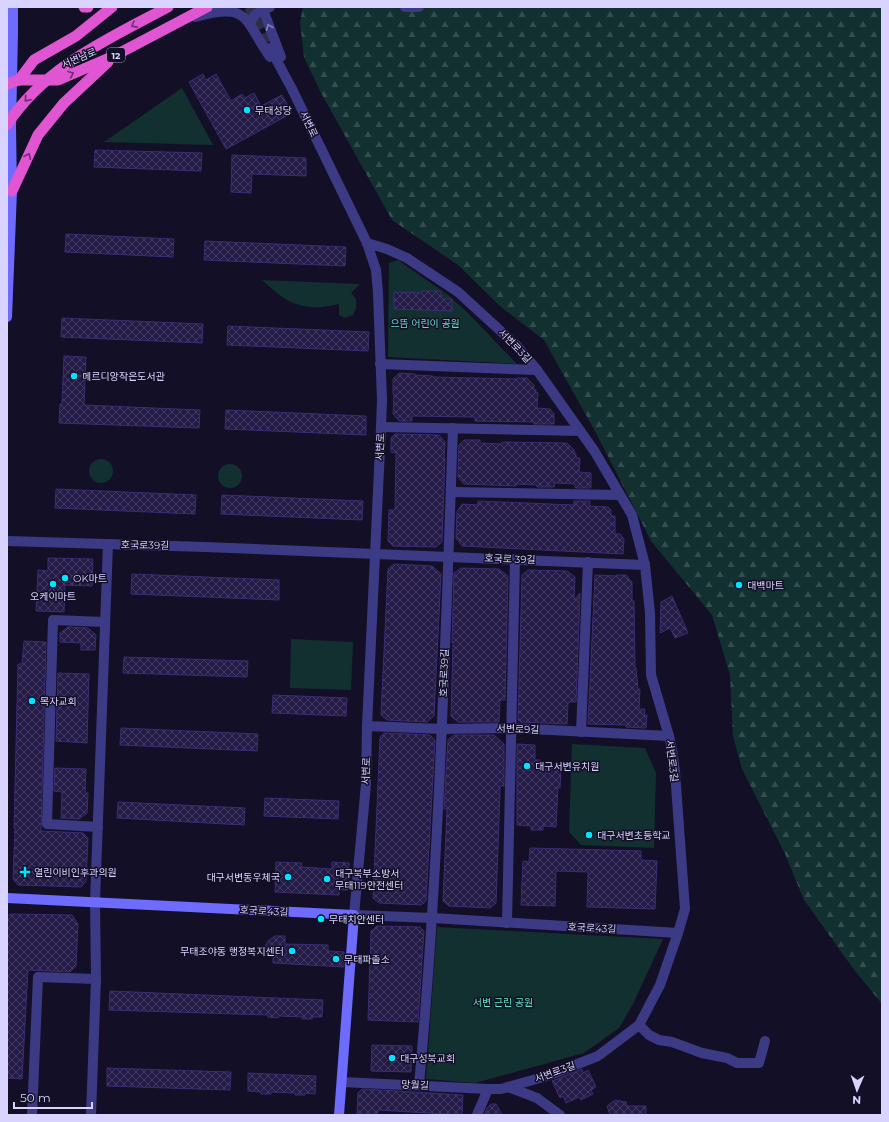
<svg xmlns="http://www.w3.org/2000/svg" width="889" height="1122" font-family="Montserrat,'Noto Sans KR',sans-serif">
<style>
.green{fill:#12302f}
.forest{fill:url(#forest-firs)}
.building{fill:url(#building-cross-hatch);stroke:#3b2d73}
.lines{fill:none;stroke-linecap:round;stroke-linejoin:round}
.tertiary-tunnel{stroke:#312d47;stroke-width:10;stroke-dasharray:10 5;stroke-linecap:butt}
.minor{stroke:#3d3a85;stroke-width:10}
.tertiary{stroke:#3d3a85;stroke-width:10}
.secondary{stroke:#6f6bff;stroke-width:10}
.trunk{stroke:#e055d1;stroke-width:11}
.oneway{stroke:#6f2e73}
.oneway2{stroke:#837fbc}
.poi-dot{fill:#00e5ff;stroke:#130f26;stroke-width:1.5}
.labels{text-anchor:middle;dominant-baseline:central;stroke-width:3;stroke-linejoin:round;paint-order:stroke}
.shield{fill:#130f26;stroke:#9e99be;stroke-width:1}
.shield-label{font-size:9px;font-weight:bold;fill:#d9d4ff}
.street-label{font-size:10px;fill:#d9d4ff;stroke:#130f26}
.poi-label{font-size:10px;fill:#d9d4ff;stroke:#130f26;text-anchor:start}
.park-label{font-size:10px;fill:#5fe0c0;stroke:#130f26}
</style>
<defs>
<pattern id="forest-firs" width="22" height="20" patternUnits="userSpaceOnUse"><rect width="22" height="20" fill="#12302f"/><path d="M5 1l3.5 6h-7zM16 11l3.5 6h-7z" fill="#344d4e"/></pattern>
<pattern id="building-cross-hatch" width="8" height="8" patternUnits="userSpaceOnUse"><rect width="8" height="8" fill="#241b47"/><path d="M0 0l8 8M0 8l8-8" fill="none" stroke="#433b63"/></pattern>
</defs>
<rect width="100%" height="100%" fill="#130f26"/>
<g class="green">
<path d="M182,88L213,145L104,142Z"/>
<path d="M398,260L448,295L468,313L517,364L388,357L389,263Z"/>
<path d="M262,280L360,284L351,293L356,299V308L353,315L345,318L339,315V304C321,309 300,309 284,298C276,293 269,286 262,280Z"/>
<circle cx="101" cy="471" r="12"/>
<circle cx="230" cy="476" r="12"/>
<path d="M291,639L353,642L351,690L290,688Z"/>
<path d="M572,744L645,748L656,773L654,848L581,845L569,832Z"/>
<path d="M437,927L663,939L633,1004L619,1028L584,1053L475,1083L426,1079Z"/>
</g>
<path class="forest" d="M303,7H882V1004L852,967L804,900L785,854L742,769L733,736L730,675L712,615L651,541L596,433L544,340L501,307L458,265L392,220L321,93L304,57L300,22Z"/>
<g class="building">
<path d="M203,74L206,80L216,74L231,101L242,94L245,98L254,93L261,106L282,95L292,113L226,149L189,82Z"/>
<path d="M95,150L202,153L201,171L94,167Z"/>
<path d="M232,155L306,158V176L252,174L251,193L231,192Z"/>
<path d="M66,234L174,239L173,257L65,252Z"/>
<path d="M205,241L346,247L345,266L204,260Z"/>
<path d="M422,291H441V299H452V311L394,309V292L422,293Z"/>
<path d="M62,318L203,324L202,343L61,337Z"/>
<path d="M228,326L369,332L368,351L227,345Z"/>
<path d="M64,356L86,357L84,405L200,410L199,428L59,423L60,404H62Z"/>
<path d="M399,373L415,374V375L433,376V377L517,379V378H527L534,385V390H536V392L538,393L537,408L550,409L554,414V424H534V422L475,421V417L412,416V421H399L393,414L394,394H393V379Z"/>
<path d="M226,410L366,416V435L225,429Z"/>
<path d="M395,434L439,435L445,442L444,459L445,458L442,542L436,547L393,546L388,541L389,510H395L396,453L391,452V438Z"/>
<path d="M464,440H480V443L502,444V442L567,443L574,450L577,458H580L579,472L591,473V488H575V484L555,483L554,487H537V485L516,484V486L464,484L458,477L459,445Z"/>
<path d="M56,489L196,495L195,514L55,508Z"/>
<path d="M222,495L363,501L362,520L221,514Z"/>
<path d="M478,501L574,505V501H590V506L608,507L611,510V516H615V534H620L624,539L623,554L462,546L456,538L457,512L462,504L478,505Z"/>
<path d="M48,558L93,559L92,586L65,585L64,612L36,611L38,570L48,571Z"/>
<path d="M394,564L432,566L441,574L434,716L427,722L387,720L381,715L388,569Z"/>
<path d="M461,568L499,569L508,576L505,700H500L499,722H458L451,716L453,643H452L454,573Z"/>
<path d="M528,570L567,571L575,577L574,600L580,593L576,702H569V703H568L567,724L521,722L518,720L522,575Z"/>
<path d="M132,574L279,580V600L131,594Z"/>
<path d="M595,575L616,576V575H626L632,582V601H634L635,668H636L638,689H640L639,709H645L644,715H647L646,728L626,727V725L588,724Z"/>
<path d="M672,596L688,633L675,638L670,628L660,633L661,602Z"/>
<path d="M68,627L88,628L96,635L95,650H81V643L60,642V633Z"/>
<path d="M24,641L46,642L41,831L83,833L88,838L86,881L81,887L18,885L13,879L15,828H14L18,664H22Z"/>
<path d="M124,657L248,661L247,677L123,673Z"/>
<path d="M58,673L89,674L87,743L56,741Z"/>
<path d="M273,695L347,698L346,716L272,713Z"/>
<path d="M121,728L258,734L257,751L120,745Z"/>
<path d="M384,733L430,735L435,740L426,901L421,905L379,903L373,898L380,737Z"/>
<path d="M454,735H494L504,744V786H500V792L496,903L490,908L449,906L443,901L447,809H444L448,740Z"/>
<path d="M517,744L535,745V760H540V765H561L560,788L558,787L556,827L543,826V830H531V826L517,825Z"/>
<path d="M55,768L86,769L85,793H88L87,813L79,819L61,818L62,792L54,791Z"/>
<path d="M265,798L339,801L338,819L264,816Z"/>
<path d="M118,802L245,808L244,825L117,818Z"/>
<path d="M530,848L641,851V860L657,861L655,909L587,907L588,872L556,871L555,906L521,905L523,861L529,862Z"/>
<path d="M276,862L302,863L301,867L332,869V862L349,863L348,890H339V895L275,892Z"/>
<path d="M10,914L72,915L78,924L76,966L70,972L28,970L22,1079L7,1078V917Z"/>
<path d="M377,926L420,927L424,931L418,1022L368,1020L371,931Z"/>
<path d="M275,936H285V944L328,945V951L344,952V967L273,963V956H265V946L269,940Z"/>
<path d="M110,991L323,1000L322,1017H312V1019H302V1017L279,1016L278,1018L268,1017V1015L109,1010Z"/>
<path d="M372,1045L412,1046L411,1072L371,1071Z"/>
<path d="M107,1068L231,1072L230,1090L107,1086Z"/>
<path d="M582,1069L583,1073L588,1070L596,1087L591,1090L593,1094L581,1100L579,1097L566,1103L563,1096L560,1098L552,1081Z"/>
<path d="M248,1073L316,1076L315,1094L305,1093V1095H295V1093L271,1092V1094H261V1092L248,1091Z"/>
<path d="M362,1089L463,1095L462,1115L378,1110L377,1115H357L358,1093Z"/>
<path d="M615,1100L626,1102L627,1106H646V1115H610L607,1106Z"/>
<path d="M491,1104H496L502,1115H484L487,1108Z"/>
</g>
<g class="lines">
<path class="tertiary-tunnel" d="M249,7L270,48"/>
<g class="minor">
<path d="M405,7H419"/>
<path d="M250,24C253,13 260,12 270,7"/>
<path d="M381,427L580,431"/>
<path d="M451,492L620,495"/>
<path d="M7,541L205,547L645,565L650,613L651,675L669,736L672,749L675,772L685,909L678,933L660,985L639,1025L598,1056L547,1076L501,1089H488L477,1115"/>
<path d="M367,726L442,729L511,728L669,736"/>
<path d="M581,732L588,562"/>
<path d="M98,827L47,824L53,620L105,622"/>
<path d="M354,915L433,918L678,933"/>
<path d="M507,923L515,559"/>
<path d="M639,1025L649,1035L659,1040L672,1042L702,1053L727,1058L737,1063H759L765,1041"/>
<path d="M342,1082L488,1089"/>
<path d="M419,1085C439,867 445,648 453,428"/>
<path d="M508,1087L537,1098L560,1115"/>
<path d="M32,1115L38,977L96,979"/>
<path d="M91,1115L96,979L95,902L108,544"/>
</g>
<g class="tertiary">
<path d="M262,7L281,57"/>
<path d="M195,17C250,2 243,18 270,57"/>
<path d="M270,48L292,89L367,243L376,270L378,293L382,400L381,427L367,726L366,784L354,915"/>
<path d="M367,243L387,249L407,258L458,292L517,346L537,370L595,452L632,515L645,565"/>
<path d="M380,364L537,370"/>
</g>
<g class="secondary">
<path d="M7,317L12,191L11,127L13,33V7"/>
<path d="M7,898L354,915L339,1115"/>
</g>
<g class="trunk">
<path d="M84,7H88"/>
<path d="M19,80L34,60L76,36L112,7"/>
<path d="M7,84L19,80H58L114,56L207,7"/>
<path d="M7,125C44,67 110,38 168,7"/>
<path d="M12,191L38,135L64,103L108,62"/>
</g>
</g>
<defs><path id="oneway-chevron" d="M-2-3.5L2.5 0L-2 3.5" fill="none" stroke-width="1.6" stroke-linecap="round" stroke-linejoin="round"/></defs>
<g class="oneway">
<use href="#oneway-chevron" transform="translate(134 25) rotate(151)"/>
<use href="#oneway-chevron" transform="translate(71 74) rotate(-23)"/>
<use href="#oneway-chevron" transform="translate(27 99) rotate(131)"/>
<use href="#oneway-chevron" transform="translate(28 156) rotate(-66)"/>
</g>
<use class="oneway2" href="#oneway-chevron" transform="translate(269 27) rotate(-112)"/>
<g class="poi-dot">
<circle cx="247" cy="110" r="4"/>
<circle cx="74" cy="376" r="4"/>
<circle cx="65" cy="578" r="4"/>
<circle cx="53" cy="584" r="4"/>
<circle cx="739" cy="585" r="4"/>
<circle cx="32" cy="701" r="4"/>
<circle cx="527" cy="766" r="4"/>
<circle cx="589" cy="835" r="4"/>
<path d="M23 866h4v4h4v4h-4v4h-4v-4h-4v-4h4z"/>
<circle cx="288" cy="877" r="4"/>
<circle cx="327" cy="879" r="4"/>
<circle cx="321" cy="919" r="4"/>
<circle cx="292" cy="951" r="4"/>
<circle cx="336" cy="959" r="4"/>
<circle cx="392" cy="1058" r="4"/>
</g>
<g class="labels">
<rect class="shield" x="107" y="48" width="18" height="14" rx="3"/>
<g class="shield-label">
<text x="116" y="55">12</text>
</g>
<g class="street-label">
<text transform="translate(79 58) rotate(-23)">서변남로</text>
<text transform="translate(309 124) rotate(64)">서변로</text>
<text transform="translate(515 346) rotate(46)">서변로3길</text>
<text transform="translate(380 447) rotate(-87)">서변로</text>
<text transform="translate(145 545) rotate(1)">호국로39길</text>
<text transform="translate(510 559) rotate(2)">호국로 39길</text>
<text transform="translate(444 673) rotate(-88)">호국로39길</text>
<text transform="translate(518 729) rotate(2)">서변로9길</text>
<text transform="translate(672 761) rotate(83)">서변로3길</text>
<text transform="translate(366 771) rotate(-88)">서변로</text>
<text transform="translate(264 911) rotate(3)">호국로43길</text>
<text transform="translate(592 928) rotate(3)">호국로43길</text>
<text transform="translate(555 1072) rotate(-20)">서변로3길</text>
<text transform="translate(415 1085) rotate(3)">망월길</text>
</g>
<g class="poi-label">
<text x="255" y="110">무태성당</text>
<text x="82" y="376">메르디앙작은도서관</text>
<text x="73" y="578">OK마트</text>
<text x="747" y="585">대백마트</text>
<text x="53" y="596" text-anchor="middle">오케이마트</text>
<text x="40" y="701">목자교회</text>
<text x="535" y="766">대구서변유치원</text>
<text x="597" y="835">대구서변초등학교</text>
<text x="34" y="872">열린이비인후과의원</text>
<text x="335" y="873">대구북부소방서<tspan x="335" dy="12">무태119안전센터</tspan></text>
<text x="280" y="877" text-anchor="end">대구서변동우체국</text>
<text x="329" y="919">무태치안센터</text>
<text x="284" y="951" text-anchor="end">무태조야동 행정복지센터</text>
<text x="344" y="959">무태파출소</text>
<text x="400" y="1058">대구성북교회</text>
</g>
<g class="park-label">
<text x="425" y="323">으뜸 어린이 공원</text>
<text x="503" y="1002">서변 근린 공원</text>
</g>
</g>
<rect width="889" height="1122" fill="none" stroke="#d9d4ff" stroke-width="16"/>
<g transform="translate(857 1090) rotate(182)" stroke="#130f26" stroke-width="3" paint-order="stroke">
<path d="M0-3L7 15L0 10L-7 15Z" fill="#d9d4ff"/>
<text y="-6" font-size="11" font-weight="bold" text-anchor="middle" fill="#d9d4ff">N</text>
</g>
<path d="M14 1102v6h78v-6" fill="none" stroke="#d9d4ff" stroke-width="2"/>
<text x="20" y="1102" font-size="12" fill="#d9d4ff" stroke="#130f26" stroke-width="3" paint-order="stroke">50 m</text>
</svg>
